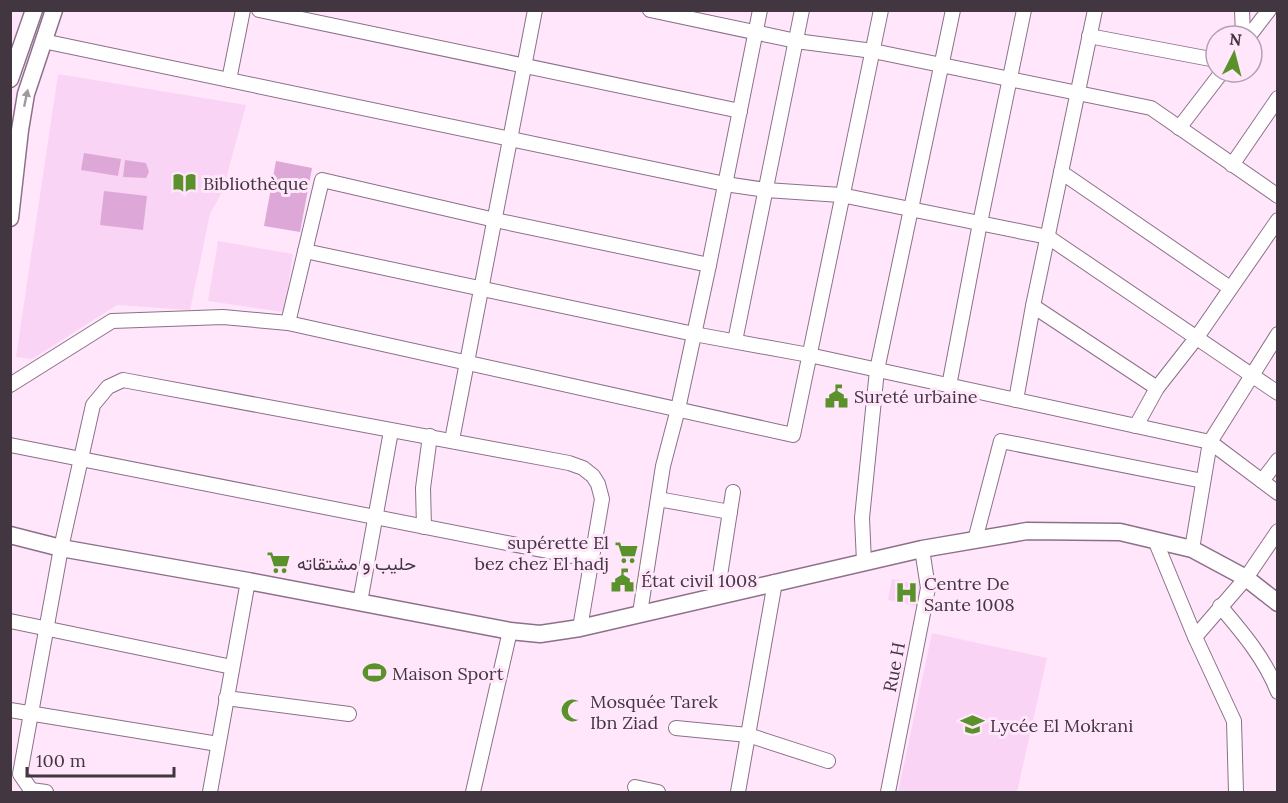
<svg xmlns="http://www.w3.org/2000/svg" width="1288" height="803" font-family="Lora,Vazirmatn,serif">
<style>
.built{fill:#fad4f5}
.green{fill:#dda8d7}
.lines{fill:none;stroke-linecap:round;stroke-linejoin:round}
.minor-casing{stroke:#8c7089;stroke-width:16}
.major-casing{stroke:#8c7089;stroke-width:19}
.minor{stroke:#fff;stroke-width:14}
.major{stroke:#fff;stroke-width:16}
.oneway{fill:#a09aa0}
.labels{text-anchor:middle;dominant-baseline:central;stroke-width:6;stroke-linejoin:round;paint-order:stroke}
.poi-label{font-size:18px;fill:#423641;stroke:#ffe6fb;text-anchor:start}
.street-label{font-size:18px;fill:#423641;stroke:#ffe6fb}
</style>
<rect width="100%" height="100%" fill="#ffe6fb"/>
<g class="built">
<path d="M58,74L246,105L223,190L210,214L190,310L117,305L32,359L16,357Z"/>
<path d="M218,241L293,254L284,312L208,301Z"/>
<path d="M892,579L924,585L920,607L888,600Z"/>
<path d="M932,633L1047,658L1017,792H898Z"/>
</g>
<g class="green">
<path d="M84,153L121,159L118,176L81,170Z"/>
<path d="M125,160L146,163L149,172L146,178L123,177Z"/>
<path d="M276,161L312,168L300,232L264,226Z"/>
<path d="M104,191L147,196L143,230L100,225Z"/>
</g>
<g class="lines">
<defs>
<g id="minor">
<path d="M259,10L740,111"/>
<path d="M650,10L796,41L873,51L1151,108L1278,196"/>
<path d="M1095,10L1033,306L1157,388"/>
<path d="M1242,10L1243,36"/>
<path d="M1089,36L1216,60"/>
<path d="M1249,36L1269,10"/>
<path d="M43,41L725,184L766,190L841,195L1048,237L1278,393"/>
<path d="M229,80L243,10"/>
<path d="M1179,128L1222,72"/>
<path d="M1232,165L1278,98"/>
<path d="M1061,172L1230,288"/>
<path d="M305,251L694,334L809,355L1210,442L1278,493"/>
<path d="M288,323L322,180L495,220L709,265"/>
<path d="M735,341L802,10"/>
<path d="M10,385L112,321L223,317L288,323L793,435L881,10"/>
<path d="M949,386L980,223L1024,10"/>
<path d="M1016,400L1033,306"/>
<path d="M1136,426L1157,388L1197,337L1278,220"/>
<path d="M452,440L535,10"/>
<path d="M10,445L593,560"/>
<path d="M1262,481L1278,460"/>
<path d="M658,499L730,512"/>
<path d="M424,527L423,488L430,436"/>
<path d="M975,540L1001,441L1203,481"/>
<path d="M1155,540L1195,637L1234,721L1236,792"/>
<path d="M1192,549L1210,442L1278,334"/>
<path d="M864,562L862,518L877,370L953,10"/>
<path d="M717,595L733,492"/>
<path d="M360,602L391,431"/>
<path d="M1220,606C1243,633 1265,659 1278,692"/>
<path d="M640,613L663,466L678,409L709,265L760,10"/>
<path d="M10,621L232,667"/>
<path d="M1195,637L1246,578L1278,531"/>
<path d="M226,698L349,714"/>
<path d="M10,710L218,744"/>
<path d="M676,728L748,735L828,761"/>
<path d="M635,787L658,792"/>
<path d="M46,792L31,790L20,774L61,548L93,405L108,387L123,380L569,463L583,468L593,476L598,484L602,499L580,628"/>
<path d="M210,792L248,581"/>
<path d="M473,792L510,631"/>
<path d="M738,792L775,582"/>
<path d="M888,792L928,588L922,549"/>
</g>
<g id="major">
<path d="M10,79L34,10"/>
<path d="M10,218L20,130L26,94L54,10"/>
<path d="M10,535L61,548L248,581L510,631L540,634L580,628L922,549L1027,531L1120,532L1192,549L1246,578L1278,603"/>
</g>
</defs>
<use href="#minor" class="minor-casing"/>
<use href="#major" class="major-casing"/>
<use href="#minor" class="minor"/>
<use href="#major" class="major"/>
</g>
<defs><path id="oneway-solid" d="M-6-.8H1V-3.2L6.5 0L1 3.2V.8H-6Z" transform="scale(1.5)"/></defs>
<use class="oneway" href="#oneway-solid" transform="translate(26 98) rotate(-78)"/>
<defs>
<symbol id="library-bare" viewBox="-9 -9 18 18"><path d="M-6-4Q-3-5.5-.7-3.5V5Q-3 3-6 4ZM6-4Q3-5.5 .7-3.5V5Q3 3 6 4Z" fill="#5b912b" stroke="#ffe6fb" stroke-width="2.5" paint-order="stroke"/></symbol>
<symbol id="civic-bare" viewBox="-9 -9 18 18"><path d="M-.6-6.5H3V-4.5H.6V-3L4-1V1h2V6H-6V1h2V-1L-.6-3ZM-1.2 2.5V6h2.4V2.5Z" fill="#5b912b" stroke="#ffe6fb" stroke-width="2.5" paint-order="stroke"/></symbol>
<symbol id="supermarket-bare" viewBox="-9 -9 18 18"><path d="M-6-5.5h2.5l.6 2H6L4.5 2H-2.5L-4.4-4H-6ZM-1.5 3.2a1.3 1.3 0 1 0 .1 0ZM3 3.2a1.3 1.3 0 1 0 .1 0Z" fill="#5b912b" stroke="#ffe6fb" stroke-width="2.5" paint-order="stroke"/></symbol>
<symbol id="hospital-bare" viewBox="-9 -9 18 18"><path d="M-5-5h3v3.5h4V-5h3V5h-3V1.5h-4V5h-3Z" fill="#5b912b" stroke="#ffe6fb" stroke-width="2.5" paint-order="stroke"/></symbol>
<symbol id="stadium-bare" viewBox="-9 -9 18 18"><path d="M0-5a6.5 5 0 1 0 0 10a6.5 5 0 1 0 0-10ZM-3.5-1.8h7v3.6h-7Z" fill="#5b912b" stroke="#ffe6fb" stroke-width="2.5" paint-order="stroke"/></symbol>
<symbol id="mosque-bare" viewBox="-9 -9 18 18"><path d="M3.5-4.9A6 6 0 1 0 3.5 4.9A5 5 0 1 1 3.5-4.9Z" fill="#5b912b" stroke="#ffe6fb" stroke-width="2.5" paint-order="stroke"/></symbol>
<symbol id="school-bare" viewBox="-9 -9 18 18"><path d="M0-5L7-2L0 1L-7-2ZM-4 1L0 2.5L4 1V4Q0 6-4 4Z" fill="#5b912b" stroke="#ffe6fb" stroke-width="2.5" paint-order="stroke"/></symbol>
</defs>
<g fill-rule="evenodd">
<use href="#library-bare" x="168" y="166" width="33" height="33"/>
<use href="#civic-bare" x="820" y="380" width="33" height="33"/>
<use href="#supermarket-bare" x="610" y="536" width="33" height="33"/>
<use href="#supermarket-bare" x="262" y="546" width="33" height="33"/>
<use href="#civic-bare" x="606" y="564" width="33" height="33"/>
<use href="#hospital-bare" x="890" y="576" width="33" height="33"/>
<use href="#stadium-bare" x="358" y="656" width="33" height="33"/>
<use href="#mosque-bare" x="556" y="694" width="33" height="33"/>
<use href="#school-bare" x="956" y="708" width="33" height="33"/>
</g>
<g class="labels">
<g class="poi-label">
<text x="203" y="183">Bibliothèque</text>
<text x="854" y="396">Sureté urbaine</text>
<text x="609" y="542" text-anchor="end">supérette El<tspan x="609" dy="21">bez chez El hadj</tspan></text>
<text x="297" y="563">حليب و مشتقاته</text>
<text x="641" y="580">État civil 1008</text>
<text x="924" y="583">Centre De<tspan x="924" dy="21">Sante 1008</tspan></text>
<text x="392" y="673">Maison Sport</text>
<text x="590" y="701">Mosquée Tarek<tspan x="590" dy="21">Ibn Ziad</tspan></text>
<text x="990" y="725">Lycée El Mokrani</text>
</g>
<g class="street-label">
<text transform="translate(894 667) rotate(-79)">Rue H</text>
</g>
</g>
<rect width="1288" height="803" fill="none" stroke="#423641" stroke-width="24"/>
<g transform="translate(1234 54) rotate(6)"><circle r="28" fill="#ffe6fb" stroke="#b3a0b1" stroke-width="1.5"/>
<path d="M0-4.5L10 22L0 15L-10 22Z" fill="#5b912b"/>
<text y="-9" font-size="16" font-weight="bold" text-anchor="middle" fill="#423641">N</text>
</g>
<path d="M27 767v9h147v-9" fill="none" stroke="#423641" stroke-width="3"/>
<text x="36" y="767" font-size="18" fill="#423641" stroke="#ffe6fb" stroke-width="4.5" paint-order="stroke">100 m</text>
</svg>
